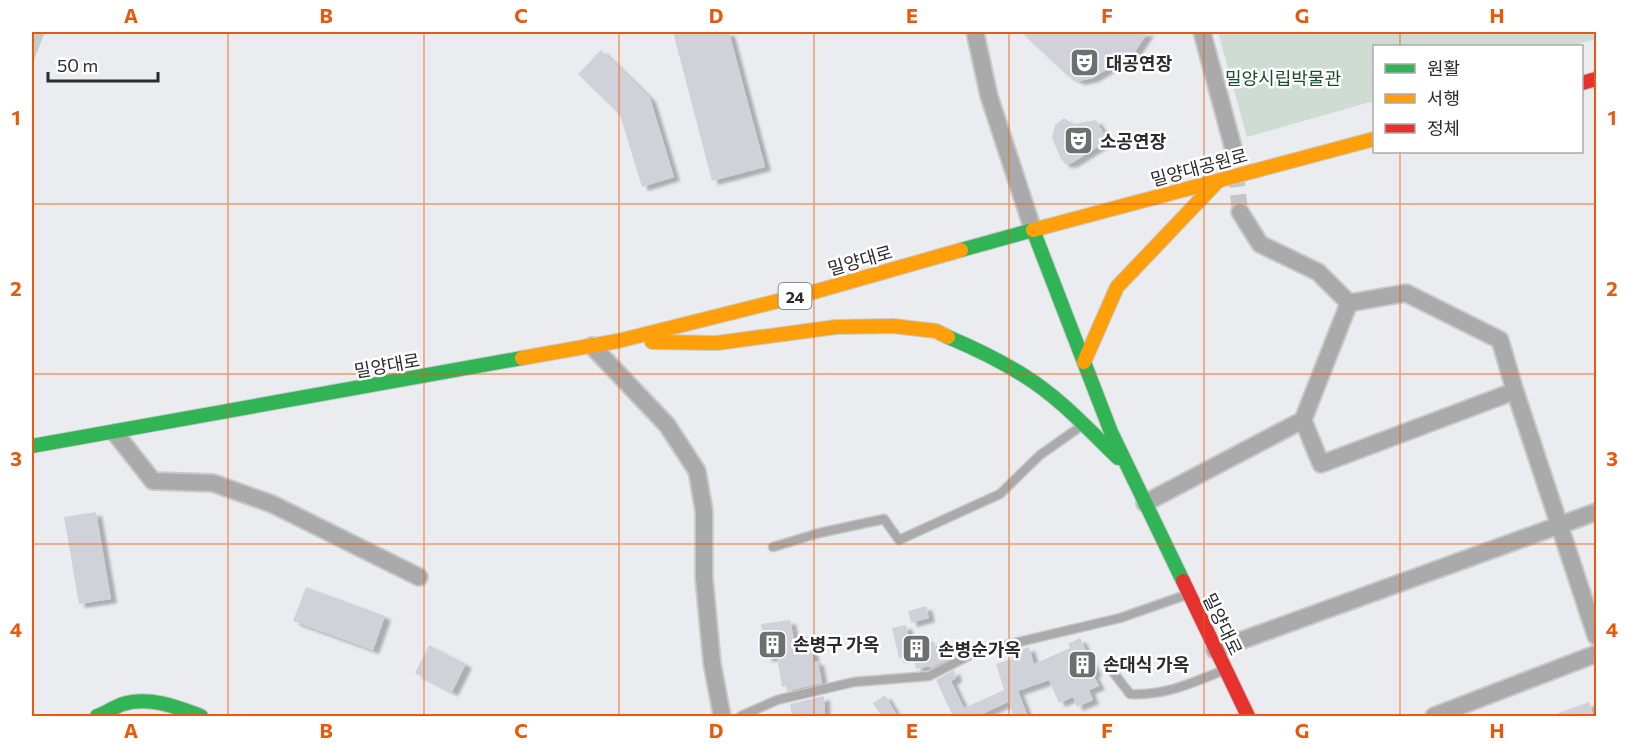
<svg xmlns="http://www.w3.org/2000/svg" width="1628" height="748" font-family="Commissioner,'Noto Sans KR',sans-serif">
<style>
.green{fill:#cedcd4}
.forest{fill:#c0d0c6}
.building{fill:#d1d2d9;filter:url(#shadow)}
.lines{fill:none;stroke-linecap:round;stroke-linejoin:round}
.street-tunnel{stroke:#c5c5c8;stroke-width:16;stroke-dasharray:16 8;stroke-linecap:butt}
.lane-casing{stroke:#c9c9cb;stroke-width:11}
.street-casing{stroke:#c9c9cb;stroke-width:20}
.fast-casing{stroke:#c9c9cb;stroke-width:16}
.slow-casing{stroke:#c9c9cb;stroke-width:16}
.jam-casing{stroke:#c9c9cb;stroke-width:16}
.lane{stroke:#aaa;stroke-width:8}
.street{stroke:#aaa;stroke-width:16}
.fast{stroke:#30b455;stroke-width:14}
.slow{stroke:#ff9f0a;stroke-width:14}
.jam{stroke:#e5322d;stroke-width:14}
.grid{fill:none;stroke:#e8590c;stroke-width:1.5;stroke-opacity:0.55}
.labels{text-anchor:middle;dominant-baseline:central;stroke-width:5;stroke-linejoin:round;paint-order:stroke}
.shield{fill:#fff;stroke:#6b6b6c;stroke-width:1.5}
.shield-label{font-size:16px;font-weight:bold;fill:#2b2b2d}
.poi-label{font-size:18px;font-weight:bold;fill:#2b2b2d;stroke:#fff;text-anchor:start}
.park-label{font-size:18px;fill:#1b4c2f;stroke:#fff}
.street-label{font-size:18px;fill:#2b2b2d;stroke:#fff}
.neatline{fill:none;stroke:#e8590c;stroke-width:2}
.grid-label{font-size:20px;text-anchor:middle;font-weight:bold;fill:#e8590c}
</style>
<defs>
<filter id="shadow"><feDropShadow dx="6" dy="4" stdDeviation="1.5" flood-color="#0004"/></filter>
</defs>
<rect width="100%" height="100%" fill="#ebecef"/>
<path class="green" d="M1218,32H1596V39L1571,46H1374V101L1247,137Z"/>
<path class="forest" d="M32,32H45L32,65Z"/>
<g class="building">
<path d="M673,32H729L765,167L712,181Z"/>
<path d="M1021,32H1148L1135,52L1093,78L1079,81L1067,75Z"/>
<path d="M601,50L650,98L674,177L642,187L620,115L578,74Z"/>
<path d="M1064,118L1073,124L1096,120L1104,134V143L1072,163L1065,164L1061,159L1052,138L1055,125Z"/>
<path d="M96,512L111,599L79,604L64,517Z"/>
<path d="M306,587L385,616L373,650L293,621Z"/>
<path d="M926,606L929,618L911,623L908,611Z"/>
<path d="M790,620L794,639L810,636L814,662L818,661L822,683L787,691V686L782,687L777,656L766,658L761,624Z"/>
<path d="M906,625L911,647L934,641L937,654L949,651L951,658L930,668L929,666L916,669L913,655L899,658L892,628Z"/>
<path d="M1080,638L1096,672L1093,674L1099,686L1089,690L1093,700L1077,707L1073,697L1059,703L1049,680L1018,691L1028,717H1014L1008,702L976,717H946L952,714L936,680L954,670L956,678L951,681L964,708L1004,690L996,664L1012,659L1010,652L1029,647L1034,664L1070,648L1068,644Z"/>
<path d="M429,645L466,664L452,692L415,673Z"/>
<path d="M885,695L898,717H882L873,703Z"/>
<path d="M824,696L825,717H792L790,704Z"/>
<path d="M1589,702L1594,717H1553V715Z"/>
</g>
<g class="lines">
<path class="street-tunnel" d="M1233,147L1240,212"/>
<defs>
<g id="lane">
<path d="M773,547L819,533L884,519L899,540L1000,494L1040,455L1080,427"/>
<path d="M1113,672L1130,694C1165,696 1192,683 1224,670"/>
<path d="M741,716L777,700L854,682L929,676L976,652L1120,618L1186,595"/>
</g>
<g id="street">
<path d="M975,32L989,96L1033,230"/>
<path d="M1202,32L1233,147"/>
<path d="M1349,303L1406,293L1500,340L1515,391"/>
<path d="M592,346L667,425L697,471L704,511V577L712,663L722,716"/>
<path d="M1303,420L1321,464L1515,391L1596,636"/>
<path d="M115,433L153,481L213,483L272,504L419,577"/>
<path d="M1145,503L1303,420L1349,303L1318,272L1260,244L1240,212"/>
<path d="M1215,650L1596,512"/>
<path d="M1434,716L1596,654"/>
</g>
<g id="fast">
<path d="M961,250L1033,230L1111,432L1183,581"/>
<path d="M948,337C974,348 999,360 1023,375C1059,397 1088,429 1118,458"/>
<path d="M32,446L522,358"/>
<path d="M97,716C106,713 114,707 123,704C149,696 177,707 201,716"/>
</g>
<g id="slow">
<path d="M1033,230L1374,139"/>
<path d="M652,342L717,343L836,327L893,326L936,331L948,337"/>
<path d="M522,358L618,341L810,293L961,250"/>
<path d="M1084,362L1117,287L1218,181"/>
</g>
<g id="jam">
<path d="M1582,83L1596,79"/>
<path d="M1183,581L1248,716"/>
</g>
</defs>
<use href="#lane" class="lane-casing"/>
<use href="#street" class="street-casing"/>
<use href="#fast" class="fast-casing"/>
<use href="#slow" class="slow-casing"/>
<use href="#jam" class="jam-casing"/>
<use href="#lane" class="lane"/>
<use href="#street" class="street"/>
<use href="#fast" class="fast"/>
<use href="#slow" class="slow"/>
<use href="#jam" class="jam"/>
</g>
<path class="grid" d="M228,32V716M424,32V716M619,32V716M814,32V716M1009,32V716M1204,32V716M1400,32V46M1400,152V716M32,204H1596M32,374H1596M32,544H1596"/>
<defs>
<symbol id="theatre-square" viewBox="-11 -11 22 22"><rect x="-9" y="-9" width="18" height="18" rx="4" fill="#6e6f71" stroke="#fff"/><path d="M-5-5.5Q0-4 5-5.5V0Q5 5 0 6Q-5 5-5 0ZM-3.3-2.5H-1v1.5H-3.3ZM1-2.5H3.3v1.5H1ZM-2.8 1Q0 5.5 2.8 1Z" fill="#fff"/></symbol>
<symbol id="building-square" viewBox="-11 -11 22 22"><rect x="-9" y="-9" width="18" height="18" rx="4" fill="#6e6f71" stroke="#fff"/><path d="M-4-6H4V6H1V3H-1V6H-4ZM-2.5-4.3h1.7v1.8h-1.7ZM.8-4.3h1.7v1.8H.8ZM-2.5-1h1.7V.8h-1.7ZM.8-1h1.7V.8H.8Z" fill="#fff"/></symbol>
</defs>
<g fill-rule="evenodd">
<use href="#theatre-square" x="1068" y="46" width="33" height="33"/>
<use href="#theatre-square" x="1062" y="124" width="33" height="33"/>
<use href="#building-square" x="756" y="628" width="33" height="33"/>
<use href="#building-square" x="900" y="632" width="33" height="33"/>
<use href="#building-square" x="1066" y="648" width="33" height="33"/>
</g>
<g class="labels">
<rect class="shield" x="778.5" y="283" width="33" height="26" rx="4.5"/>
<g class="shield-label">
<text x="795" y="296">24</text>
</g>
<g class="poi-label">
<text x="1106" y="63">대공연장</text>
<text x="1100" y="141">소공연장</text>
<text x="793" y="644">손병구 가옥</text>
<text x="938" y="649">손병순가옥</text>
<text x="1103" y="664">손대식 가옥</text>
</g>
<g class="park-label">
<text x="1283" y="78">밀양시립박물관</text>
</g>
<g class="street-label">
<text transform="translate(1199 167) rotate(-15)">밀양대공원로</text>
<text transform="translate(860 260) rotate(-16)">밀양대로</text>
<text transform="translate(387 365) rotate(-10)">밀양대로</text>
<text transform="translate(1223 624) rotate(64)">밀양대로</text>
</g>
</g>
<rect width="1628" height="748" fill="none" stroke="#ffffff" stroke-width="66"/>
<rect x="1373" y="45" width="210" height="108" fill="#ffffff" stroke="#aaaaab" stroke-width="1.5"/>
<rect x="1385" y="64" width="30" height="9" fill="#30b455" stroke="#aaaaab" stroke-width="1.5"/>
<text x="1427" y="75" font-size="18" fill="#2b2b2d">원활</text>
<rect x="1385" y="94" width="30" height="9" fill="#ff9f0a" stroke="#aaaaab" stroke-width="1.5"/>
<text x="1427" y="105" font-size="18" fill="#2b2b2d">서행</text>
<rect x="1385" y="124" width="30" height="9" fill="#e5322d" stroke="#aaaaab" stroke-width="1.5"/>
<text x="1427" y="135" font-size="18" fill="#2b2b2d">정체</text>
<path d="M48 72v9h110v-9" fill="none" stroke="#2b2b2d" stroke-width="3"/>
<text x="57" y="72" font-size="18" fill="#2b2b2d" stroke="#ffffff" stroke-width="4.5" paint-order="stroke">50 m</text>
<rect x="33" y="33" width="1562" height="682" class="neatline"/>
<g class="grid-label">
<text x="131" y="23">A</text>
<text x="326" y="23">B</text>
<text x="521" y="23">C</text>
<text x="716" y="23">D</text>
<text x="912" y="23">E</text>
<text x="1107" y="23">F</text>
<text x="1302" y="23">G</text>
<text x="1497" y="23">H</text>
<text x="16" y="125">1</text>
<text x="1612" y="125">1</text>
<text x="16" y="296">2</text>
<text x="1612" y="296">2</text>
<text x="16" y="466">3</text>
<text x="1612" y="466">3</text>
<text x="16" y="637">4</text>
<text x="1612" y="637">4</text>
<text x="131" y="738">A</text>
<text x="326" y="738">B</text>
<text x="521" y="738">C</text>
<text x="716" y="738">D</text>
<text x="912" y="738">E</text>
<text x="1107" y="738">F</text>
<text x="1302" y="738">G</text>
<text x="1497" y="738">H</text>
</g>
</svg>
